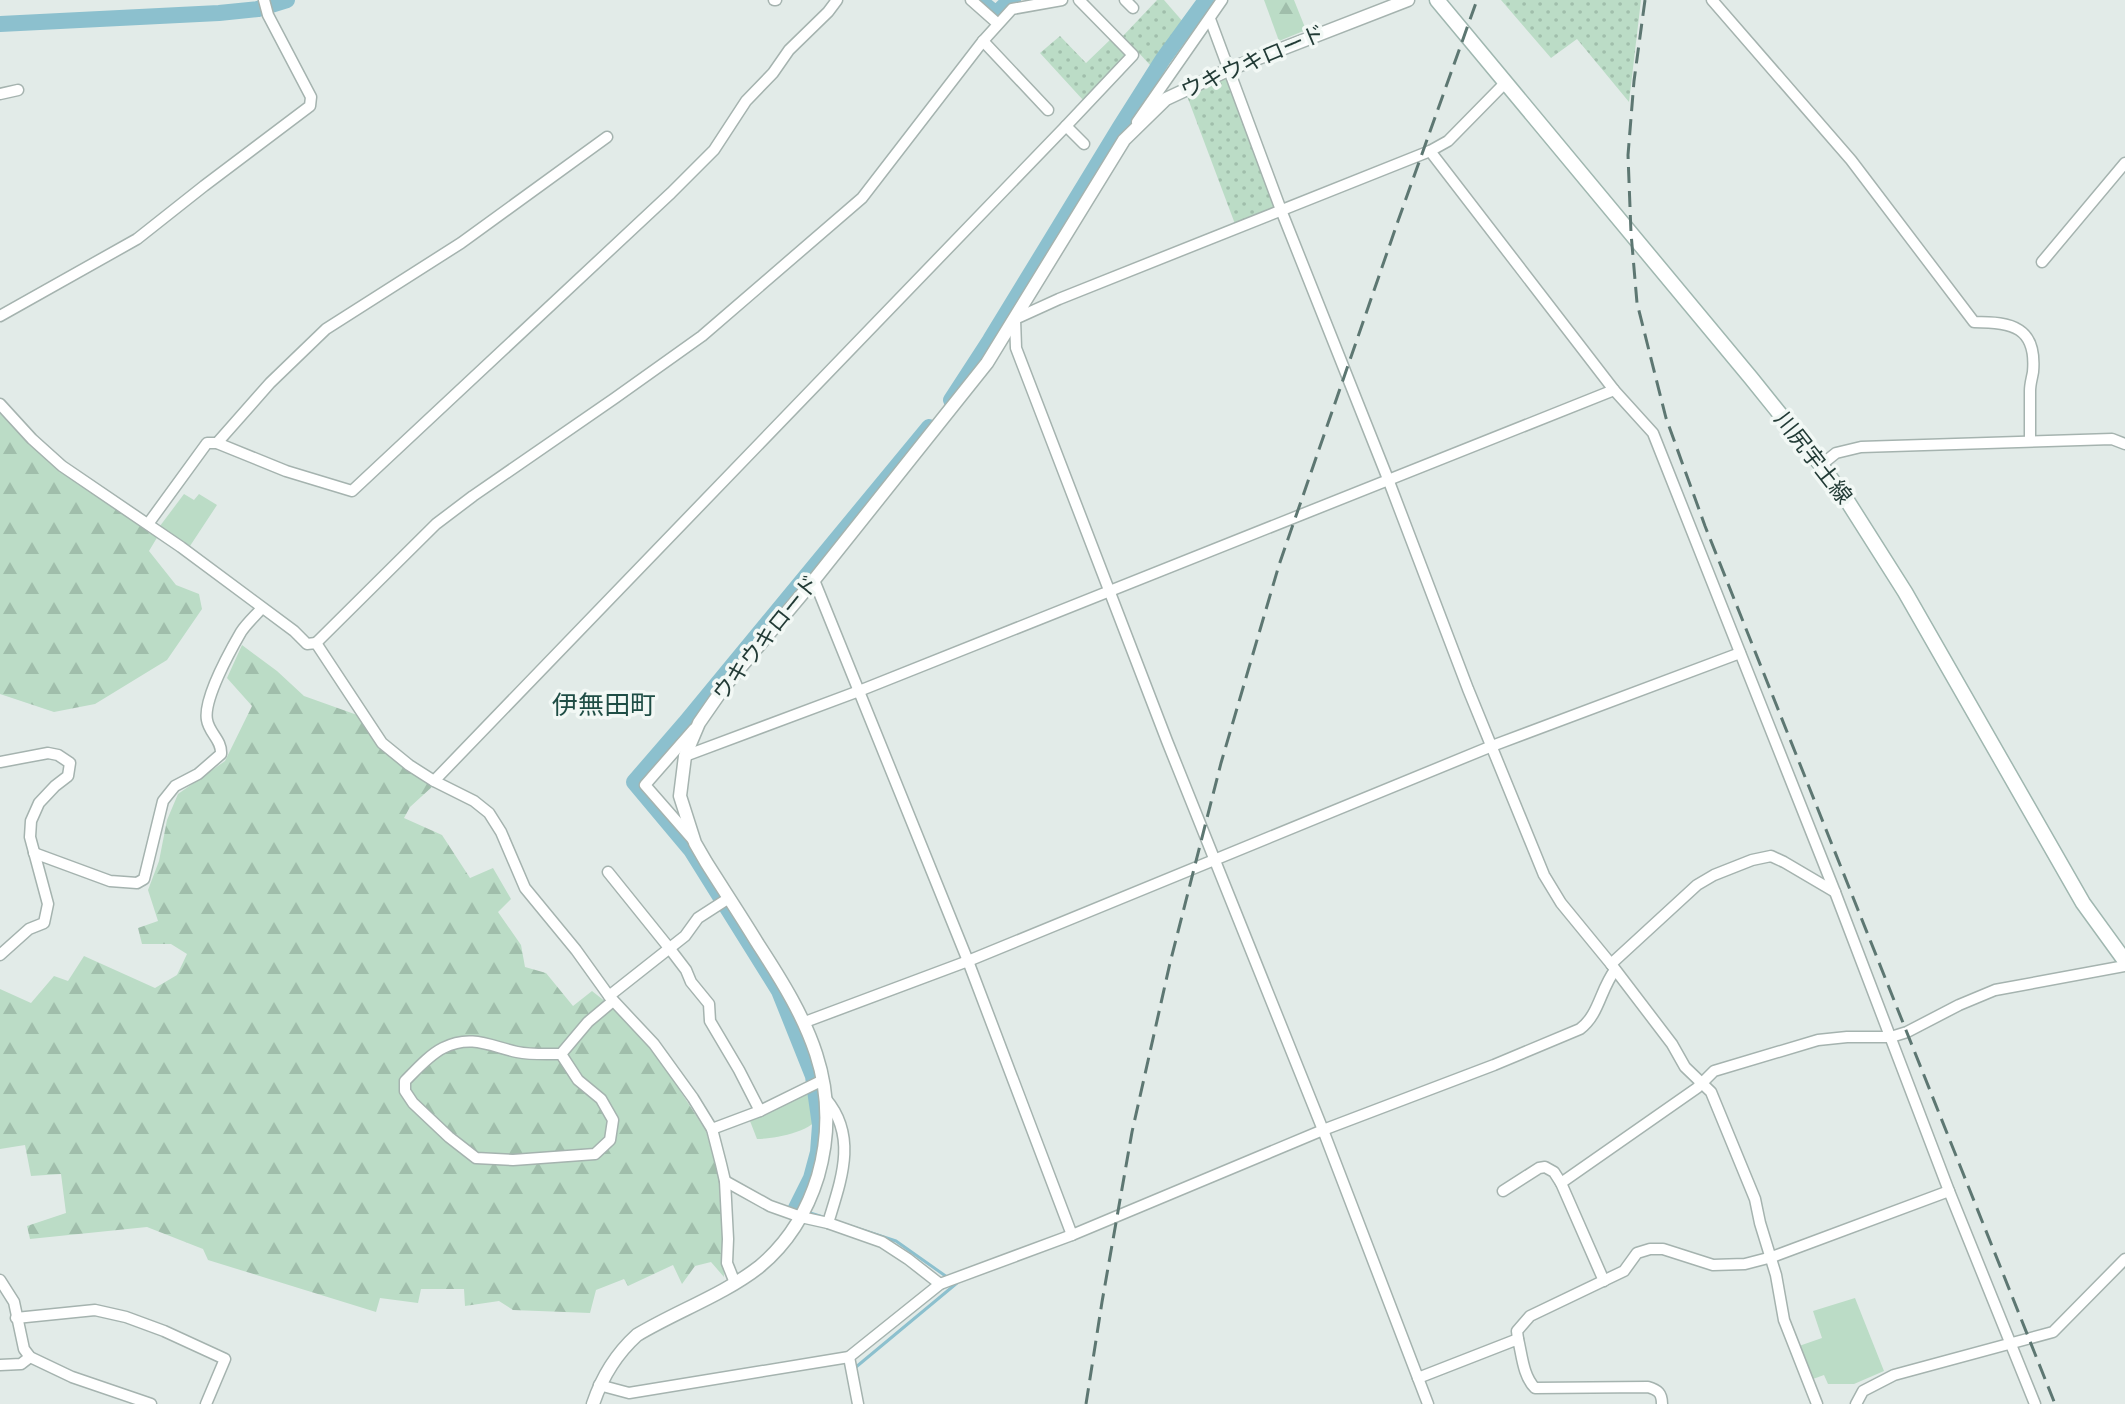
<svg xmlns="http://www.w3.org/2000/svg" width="2125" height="1404" font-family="Karla,'Noto Sans JP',sans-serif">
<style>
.grass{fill:url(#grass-dots)}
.forest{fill:url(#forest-firs)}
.green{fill:#bbdcc6}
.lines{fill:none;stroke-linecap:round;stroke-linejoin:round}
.stream{stroke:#8cc0ce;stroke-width:3}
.river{stroke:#8cc0ce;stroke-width:16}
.minor-casing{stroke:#a5b3af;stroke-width:13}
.tertiary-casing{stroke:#a5b3af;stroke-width:15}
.secondary-casing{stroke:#a0b7b0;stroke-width:17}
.minor{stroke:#fff;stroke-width:10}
.tertiary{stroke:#fff;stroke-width:12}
.secondary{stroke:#fff;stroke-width:14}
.rail{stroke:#5d7772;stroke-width:3;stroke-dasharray:16 8;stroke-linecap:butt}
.labels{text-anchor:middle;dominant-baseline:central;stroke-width:7;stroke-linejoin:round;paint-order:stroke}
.street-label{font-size:22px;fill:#223b36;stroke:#f2f8f5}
.quarter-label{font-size:26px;fill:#1f4d45;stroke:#f2f8f5}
</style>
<defs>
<pattern id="grass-dots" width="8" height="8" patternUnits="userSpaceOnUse" patternTransform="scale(2)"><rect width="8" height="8" fill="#bbdcc6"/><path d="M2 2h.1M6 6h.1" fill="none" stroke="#a0beab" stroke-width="1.8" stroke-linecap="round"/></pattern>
<pattern id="forest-firs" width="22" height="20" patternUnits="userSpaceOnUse" patternTransform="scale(2)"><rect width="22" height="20" fill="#bbdcc6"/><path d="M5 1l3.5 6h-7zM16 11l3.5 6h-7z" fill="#a0beab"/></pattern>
</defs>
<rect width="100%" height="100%" fill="#e2ebe8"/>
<g class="grass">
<path d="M1157,0H1164L1184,23L1151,66L1123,36Z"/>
<path d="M1501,0H1641L1629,102L1577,39L1551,58Z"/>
<path d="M1060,36L1086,63L1112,38L1129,56L1083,100L1040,53Z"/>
<path d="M1229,75L1277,208L1235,224L1187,96Z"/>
</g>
<g class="forest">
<path d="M1264,0H1294L1306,30L1279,41Z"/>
<path d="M0,411L158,536L149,551L176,585L199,594L202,609L167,660L95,704L54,712L0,694Z"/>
<path d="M242,645L277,671L304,696L360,716L389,756L433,786L410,807L404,818L442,835L470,878L493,868L511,899L498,912L521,945L525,967L546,973L573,1006L592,991L621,1014L654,1050L706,1131L719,1179L723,1223L724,1277L711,1262L695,1266L682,1284L673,1265L628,1286L624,1279L596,1290L590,1313L513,1310L499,1301L465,1306L464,1289H421L418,1303L380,1298L376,1312L208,1260L203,1249L147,1227L30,1239L27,1226L66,1213L61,1174L31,1176L25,1145L0,1149V989L31,1003L54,976L68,981L84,956L155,988L177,975L187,954L171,944H142L138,928L158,921L148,890L159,861L167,820L178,794L225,761L252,706L227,678Z"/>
</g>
<g class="green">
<path d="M184,494L194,500L199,494L217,505L190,546L160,526Z"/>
<path d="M819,1088C819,1095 822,1106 820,1114C815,1132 773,1139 757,1139L750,1121Z"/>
<path d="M1855,1298L1884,1371L1854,1384H1828L1824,1375L1813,1379L1799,1346L1822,1338L1813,1311Z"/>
</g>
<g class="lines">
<g class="stream">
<path d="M807,1212L823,1217"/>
<path d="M841,1223L896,1241L947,1277"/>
<path d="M856,1367L957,1283"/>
</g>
<g class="river">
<path d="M979,0L996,14L1004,6L1013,0"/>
<path d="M0,24L219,13L258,9L287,0"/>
<path d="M951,400L990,340L1120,127L1163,59L1206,0"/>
<path d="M796,1208L811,1178L818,1152L820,1125L813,1076L779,991L691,850L634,782L685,723L929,427"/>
</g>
<defs>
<g id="minor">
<path d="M774,0H776"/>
<path d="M971,0L997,23"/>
<path d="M1079,0L1133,55L1066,126L1084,144"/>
<path d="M1125,0L1133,8"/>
<path d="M1712,0L1851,160L1974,322C2012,322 2037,327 2033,372C2032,378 2030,384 2030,391C2030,407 2030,424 2030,441"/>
<path d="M1210,19L1281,210L1388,479L1468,689L1544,875L1561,903L1611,964L1672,1044L1685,1067L1711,1092L1755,1199L1760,1223L1776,1275L1784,1320L1817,1404"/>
<path d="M983,41L1048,110"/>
<path d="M0,94L18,90"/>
<path d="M1137,122L1222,0"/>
<path d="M1430,151L1614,390L1653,433L1835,892L1949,1191L2035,1404"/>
<path d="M2042,262L2125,163"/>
<path d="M0,316L137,239L204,186L310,106L311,97L268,15L264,0"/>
<path d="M0,404L32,439L62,466L181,547L294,631L307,644L316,643L382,743L409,765L434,781L474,801L489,813L501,832L525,888L576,950L609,996L654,1044L693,1098L712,1129L721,1164L725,1181L728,1239L727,1263L735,1283"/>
<path d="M217,443L270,383L326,329L461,243L607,137"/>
<path d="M1821,465L1836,453L1861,447L2112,439L2125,444"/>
<path d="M148,524L207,443H217L286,471L352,491L671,193L714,150L746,101L773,73L789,50L828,12L837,0"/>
<path d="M814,580L968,961L1072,1235"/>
<path d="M316,643L436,524L473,496L615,398L702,336L862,198L983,41L1012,9L1062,0"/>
<path d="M685,756L859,691L1614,390"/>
<path d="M0,762L48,753L58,755L70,763L68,776L55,786L39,803L31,821L30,837L48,904L44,923L29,929L0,955"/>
<path d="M434,781L1066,126"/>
<path d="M694,841L645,785L694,729"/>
<path d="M34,853L110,881L137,883L144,879L163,801L175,786L198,774L221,754C222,740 209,733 207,720C203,700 230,651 241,632C247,623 255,616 262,608"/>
<path d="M608,872L670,949L686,970L691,982L709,1004L710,1021L739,1070L760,1111"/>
<path d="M1611,964L1697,885L1714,875L1752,860L1771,856L1784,862L1835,892"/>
<path d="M609,996L685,936L698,918L729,898"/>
<path d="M805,1022L968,961L1492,746L1740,653"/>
<path d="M561,1054C547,1054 532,1055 517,1052C490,1046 471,1034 443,1048C429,1055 416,1070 405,1081V1091L413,1103L449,1137L476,1158L513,1160L595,1154L610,1140L613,1120L601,1099L578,1080L561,1054L588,1022L613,1001"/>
<path d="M826,1099C858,1137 841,1180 828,1223"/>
<path d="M712,1129L760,1111L823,1080"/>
<path d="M725,1181L770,1206L801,1217L828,1223L882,1242L908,1259L940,1284"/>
<path d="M1561,1183L1697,1088L1714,1071L1818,1040L1847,1037H1891L1907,1032L1959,1005L1995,990L2125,966"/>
<path d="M1503,1191L1539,1168L1545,1167L1554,1172L1561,1183L1604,1281"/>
<path d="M0,1280L14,1302L24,1349L30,1357L72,1377L151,1404"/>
<path d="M16,1318L95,1310L126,1317L164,1331L225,1359L206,1404"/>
<path d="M1518,1339L1517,1331L1530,1316L1624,1271L1637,1253L1650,1249H1663L1713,1265L1745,1264L1772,1257L1949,1191"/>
<path d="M849,1357L858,1404"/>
<path d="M0,1365L21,1364L30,1357"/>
<path d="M1418,1378L1518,1339C1522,1355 1523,1376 1535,1388L1648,1387C1658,1390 1662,1393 1662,1404"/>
<path d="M599,1385L629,1393L849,1357L940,1284L1072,1235L1323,1130L1494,1065L1580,1029C1599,1015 1600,990 1615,970"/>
<path d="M1428,1404L1323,1130L1167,741L1016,348L1015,319L1059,299L1430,151L1448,141L1505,83"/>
<path d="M1856,1404L1863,1391L1894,1375L2053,1332L2125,1259"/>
</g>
<path id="tertiary" d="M593,1404C602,1377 616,1354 637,1335C677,1311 723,1295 759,1267C788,1243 807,1212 818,1176C844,1085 807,1019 758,944C741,916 723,889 706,862L695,843L680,796L685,756L699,723L724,687L814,580L987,363L1124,140L1166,99L1230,69L1408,0"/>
<path id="secondary" d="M1437,0L1751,378L1821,465L1848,502L1905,592L2083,903L2125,961"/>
</defs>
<use href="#minor" class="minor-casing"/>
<use href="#tertiary" class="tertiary-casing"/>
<use href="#secondary" class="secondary-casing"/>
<use href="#minor" class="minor"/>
<use href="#tertiary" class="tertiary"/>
<use href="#secondary" class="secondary"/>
<g class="rail">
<path d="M1645,0L1634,81L1628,155L1631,233L1637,303L1666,418L1705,526L2055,1404"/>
<path d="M1086,1404L1102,1302L1132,1132L1170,963L1221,763L1279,565L1398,221L1477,0"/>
</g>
</g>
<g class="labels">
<g class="street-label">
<text transform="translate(1253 62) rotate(-23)">ウキウキロード</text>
<text transform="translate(1813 458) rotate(52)">川尻宇土線</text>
<text transform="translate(766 638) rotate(-51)">ウキウキロード</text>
</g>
<g class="quarter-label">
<text x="604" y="705">伊無田町</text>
</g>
</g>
</svg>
